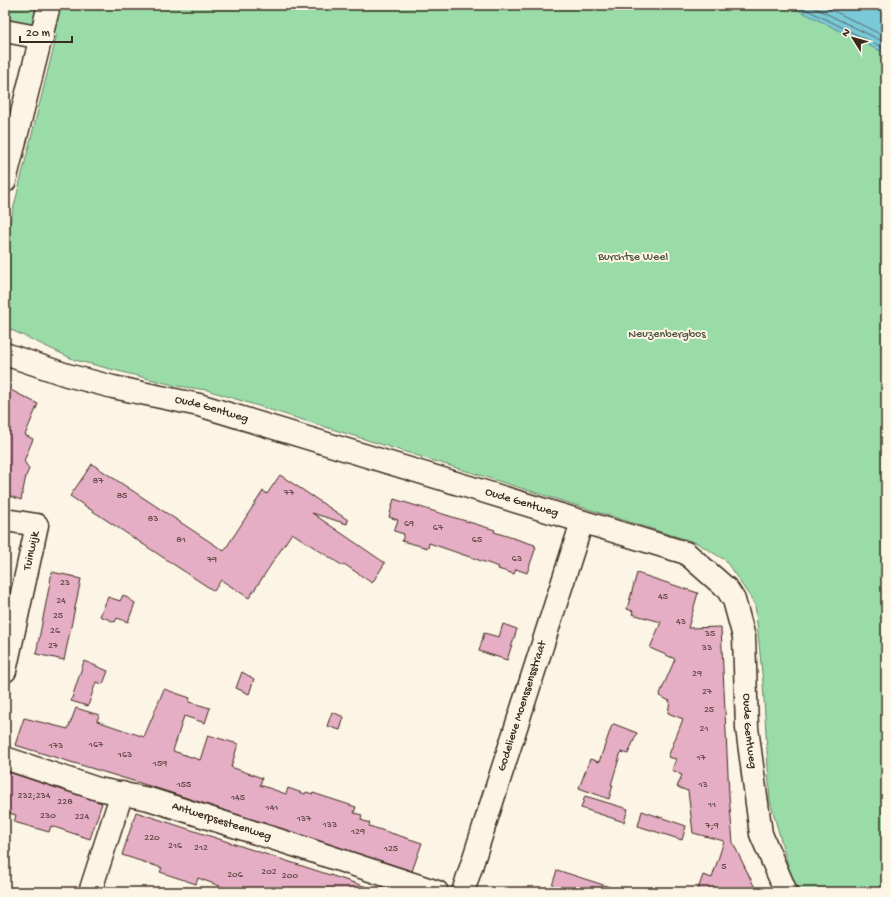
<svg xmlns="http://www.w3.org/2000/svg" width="891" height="897" font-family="'Gochi Hand',sans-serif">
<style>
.green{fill:#99dca8;stroke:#6a8363}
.water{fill:#7ac9d8;stroke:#61898e}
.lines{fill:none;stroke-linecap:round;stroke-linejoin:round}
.shore{stroke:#546a68;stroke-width:1}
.building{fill:#e5aec4;stroke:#3b2a1e}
.minor-casing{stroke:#3b2a1e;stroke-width:25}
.minor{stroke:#fcf5e5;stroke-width:22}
.labels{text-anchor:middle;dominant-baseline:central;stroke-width:4;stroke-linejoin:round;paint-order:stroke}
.number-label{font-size:10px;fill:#664b48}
.park-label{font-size:12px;fill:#525640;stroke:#fcf5e5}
.street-label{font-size:12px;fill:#3b2a1e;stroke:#fcf5e5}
</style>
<rect width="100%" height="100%" fill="#fcf5e5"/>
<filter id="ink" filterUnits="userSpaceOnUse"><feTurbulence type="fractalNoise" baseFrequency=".025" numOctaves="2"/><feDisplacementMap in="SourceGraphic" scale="8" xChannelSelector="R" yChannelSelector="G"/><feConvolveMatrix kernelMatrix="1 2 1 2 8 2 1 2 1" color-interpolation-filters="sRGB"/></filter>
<g filter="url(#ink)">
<path class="green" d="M5,5H886V892H802L792,880L770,801L763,683L755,604L725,560L697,543L207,390L177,386L75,360L5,327V242L57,34L5,21Z"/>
<path class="water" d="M788,5H886V53L874,48Z"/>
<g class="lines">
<g class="shore">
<path d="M797,5L886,49"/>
<path d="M809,5L886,43"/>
<path d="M822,5L886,37"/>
</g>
</g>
<g class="building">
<path d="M5,387L38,404L25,435L33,439L24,461L29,469L26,476L21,500L5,494Z"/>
<path d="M92,464L224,551L263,491L267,494L280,475L348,520L347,524L312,513L385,563L372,583L344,564L343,566L292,533L249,598L221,580L214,591L70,496Z"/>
<path d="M394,499L495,530L494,532L535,545L534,546L536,547L527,573L516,569L514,574L498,569L499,567L429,543L428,548L402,541L404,534L394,531L398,520L389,517Z"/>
<path d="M52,572L76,577V578L81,579L64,660L36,654Z"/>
<path d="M637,573L698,593L688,628L721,627L729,795L733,843L757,892H697L703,875L712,878L724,841L693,833L688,791L677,787L682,775L679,774V773L672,770L676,759L668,757L683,719L668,713L670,701L659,696L675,659L650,648L661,622L632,614L633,611L627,609Z"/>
<path d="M123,595L135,603L128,622L117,618L115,622L100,616L108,597L120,601Z"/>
<path d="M503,624L517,629L507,660L479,651L484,633L499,637Z"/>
<path d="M84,661L108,671L103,684L96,682L88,706L71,701Z"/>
<path d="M242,672L254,679L249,694L236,688Z"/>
<path d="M164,689L190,698L189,702L210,708L205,723L184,716L173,751L200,760L208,735L238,744L231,767L262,778L260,785L286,794L288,788L305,794L306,792L313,794V793L356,807L354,813L362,815L361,820L370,823L369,826L422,843L412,871L153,787L15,745L24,718L68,729L76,708L99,715L97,721L144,737Z"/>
<path d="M332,712L344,717L340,730L327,726Z"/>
<path d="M614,724L637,733L628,754L621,752L611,785H613L609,799L579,788L590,759L599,762L612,725Z"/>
<path d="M5,771L102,803L90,839L51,826L49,832L14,822L16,815L5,812Z"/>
<path d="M585,796L628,809L624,822L581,808Z"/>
<path d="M642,811L686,826L682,840L638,826Z"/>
<path d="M136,812L373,889L372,892H236L198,878L196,884L160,872L162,868L122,855Z"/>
<path d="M557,870L616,889L615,892H550Z"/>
</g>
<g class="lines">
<defs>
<g id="minor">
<path d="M5,31L42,38"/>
<path d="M5,181L49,5"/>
<path id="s1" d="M5,354L67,375L113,387L199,405L686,553L727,589L734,600L744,637L747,728L761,834L786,892"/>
<path d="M5,520L37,525L5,671"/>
<path id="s2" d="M5,758L98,789L149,799L294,845L437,892"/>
<path d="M90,892L122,793"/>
<path id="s3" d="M463,892L582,522"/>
</g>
</defs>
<use href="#minor" class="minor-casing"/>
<use href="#minor" class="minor"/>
</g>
</g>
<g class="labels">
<g class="number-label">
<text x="98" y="481">87</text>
<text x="289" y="493">77</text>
<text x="122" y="496">85</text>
<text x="153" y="519">83</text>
<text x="409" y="524">69</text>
<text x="438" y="528">67</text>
<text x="181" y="540">81</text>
<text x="477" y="540">65</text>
<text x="517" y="559">63</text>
<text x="212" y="560">79</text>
<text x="65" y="583">23</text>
<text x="663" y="597">45</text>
<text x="61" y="601">24</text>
<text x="58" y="616">25</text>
<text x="681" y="622">43</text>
<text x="55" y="631">26</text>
<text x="710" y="634">35</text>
<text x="53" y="646">27</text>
<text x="707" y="648">33</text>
<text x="697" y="674">29</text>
<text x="707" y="692">27</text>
<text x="709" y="710">25</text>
<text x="704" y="729">21</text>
<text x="96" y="745">167</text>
<text x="56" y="746">173</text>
<text x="125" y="755">163</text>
<text x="701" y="758">17</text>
<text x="160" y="764">159</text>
<text x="184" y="785">155</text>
<text x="703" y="785">13</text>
<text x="34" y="796">232;234</text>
<text x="238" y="798">145</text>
<text x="65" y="802">228</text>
<text x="712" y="805">11</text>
<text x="272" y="808">141</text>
<text x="48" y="816">230</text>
<text x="82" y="817">224</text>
<text x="304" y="819">137</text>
<text x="330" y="825">133</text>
<text x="712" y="826">7;9</text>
<text x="358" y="832">129</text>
<text x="152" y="838">220</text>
<text x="175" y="846">216</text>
<text x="201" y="848">212</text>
<text x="391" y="849">125</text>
<text x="724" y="867">5</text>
<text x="269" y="872">202</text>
<text x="235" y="875">206</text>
<text x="290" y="876">200</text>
</g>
<g class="park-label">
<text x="633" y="258">Burchtse Weel</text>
<text x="667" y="335">Neuzenbergbos</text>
</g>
<g class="street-label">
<text stroke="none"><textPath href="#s1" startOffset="214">Oude Gentweg</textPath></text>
<text stroke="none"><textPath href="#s1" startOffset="538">Oude Gentweg</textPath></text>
<text transform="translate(32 551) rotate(-78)">Tuinwijk</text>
<text stroke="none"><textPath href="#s3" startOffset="195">Godelieve Moenssensstraat</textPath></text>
<text stroke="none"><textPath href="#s1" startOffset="910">Oude Gentweg</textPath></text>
<text stroke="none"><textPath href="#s2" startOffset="226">Antwerpsesteenweg</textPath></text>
</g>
</g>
<rect width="891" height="897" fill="none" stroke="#fcf5e5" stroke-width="20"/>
<rect x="10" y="10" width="871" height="877" fill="none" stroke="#3b2a1e" stroke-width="1.5" filter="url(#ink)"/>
<g transform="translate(853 38) rotate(307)" stroke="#fcf5e5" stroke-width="3" paint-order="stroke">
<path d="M0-3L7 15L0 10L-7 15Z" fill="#3b2a1e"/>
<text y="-6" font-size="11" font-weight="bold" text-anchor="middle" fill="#3b2a1e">N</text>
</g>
<path d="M20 36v6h52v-6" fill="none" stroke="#3b2a1e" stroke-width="2"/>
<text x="26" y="36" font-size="12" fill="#3b2a1e" stroke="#fcf5e5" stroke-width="3" paint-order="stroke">20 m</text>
</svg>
